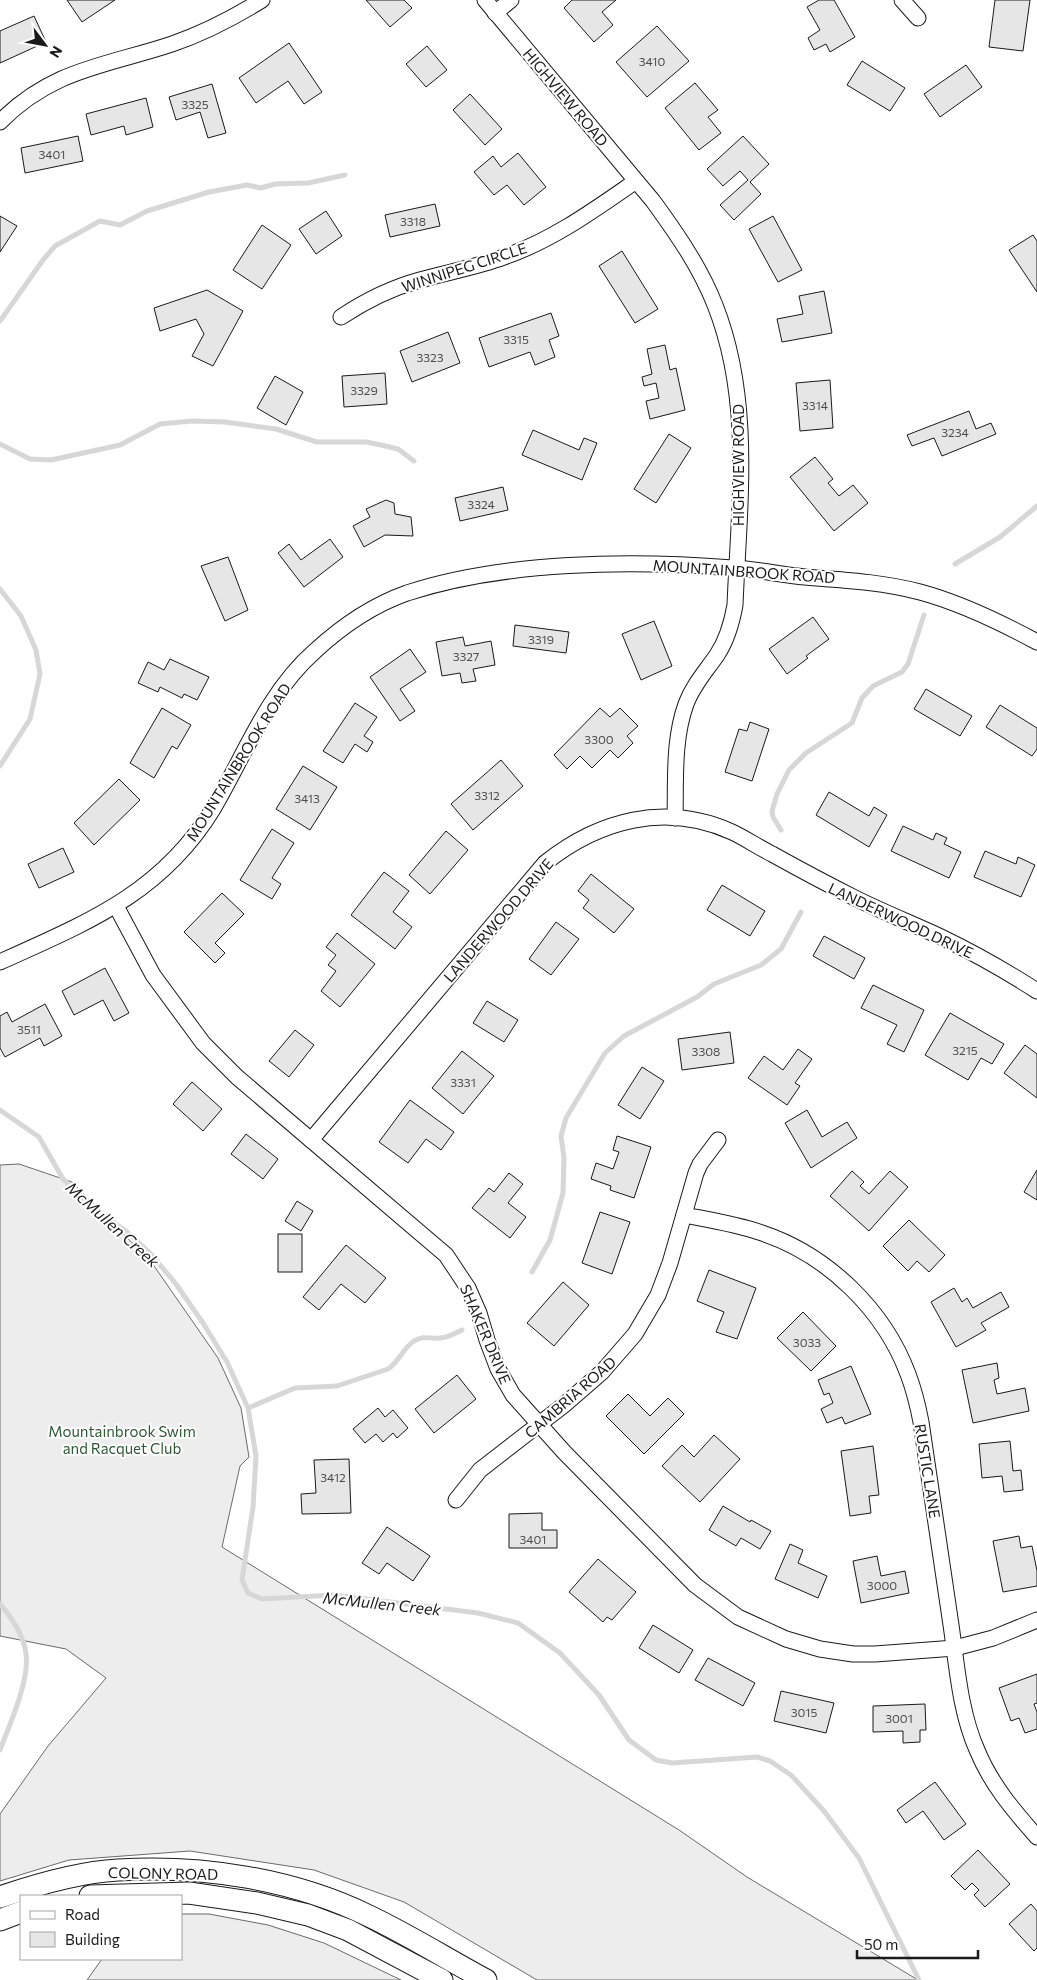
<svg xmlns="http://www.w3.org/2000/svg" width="1037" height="1980" font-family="Commissioner,sans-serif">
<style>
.built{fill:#ededed;stroke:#6a6a6a}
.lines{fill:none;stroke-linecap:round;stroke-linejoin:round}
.stream{stroke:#d7d7d7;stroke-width:5}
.building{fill:#e6e6e6;stroke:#1a1a1a}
.minor-casing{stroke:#1a1a1a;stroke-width:17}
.secondary-casing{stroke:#1a1a1a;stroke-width:23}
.minor{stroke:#fff;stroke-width:15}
.secondary{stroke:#fff;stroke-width:21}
.labels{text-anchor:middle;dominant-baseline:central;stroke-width:4;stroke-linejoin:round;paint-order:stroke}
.number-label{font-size:12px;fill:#4d4d4d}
.street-label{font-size:15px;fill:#1a1a1a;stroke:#fff}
.park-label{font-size:15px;fill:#2b5a34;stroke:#fff}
.water-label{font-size:16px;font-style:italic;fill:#1a1a1a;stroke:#fff}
</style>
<rect width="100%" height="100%" fill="#fff"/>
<g class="built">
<path d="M19,1164L72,1182L152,1263L218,1358L241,1408L249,1457L240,1466L222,1547L679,1830L747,1877L918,1980H537L404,1902L314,1870L190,1851L69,1860L0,1881V1814L48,1746L106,1678L66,1649L0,1636V1165Z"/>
<path d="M181,1914H209L268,1925L324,1943L401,1980H87L102,1959H181Z"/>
</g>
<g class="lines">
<g class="stream">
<path d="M0,321L43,260L55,246L100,221L120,225L147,211L209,192L247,185L261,188L275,184L308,183L345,175"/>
<path d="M0,444L30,459L51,460L120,445L160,424L192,421L225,422L276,429L317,442H366L381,445L398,449L414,461"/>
<path d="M955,564L1000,537L1037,506"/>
<path d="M0,589L21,616L36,650L40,674L30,719L0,766"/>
<path d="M781,830L773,817L772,811L777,794L789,770L806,753L852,723L862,698L873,686L902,672L908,664L924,615"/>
<path d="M0,1110L39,1137L63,1179L92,1208L126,1231L150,1253L176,1284L203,1323L227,1362L248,1408L256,1456L253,1507L242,1580L248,1593L262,1599L334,1595L478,1613L518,1623L560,1653L599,1695L629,1740L656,1760L672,1763L757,1757L770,1761L791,1775L824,1811L859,1858L919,1980"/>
<path d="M532,1272L550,1240L563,1193L564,1158L561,1136L566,1118L605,1053L624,1036L697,997L714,984L761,965L781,949L801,912"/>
<path d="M248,1408L295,1388L337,1386L388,1369C399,1362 403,1348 414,1341C424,1335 430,1339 440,1338C447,1338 456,1333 462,1330"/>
<path d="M0,1604C12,1618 24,1636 26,1654C30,1680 9,1726 0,1750"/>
</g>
</g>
<g class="building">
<path d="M67,0H115L82,22Z"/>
<path d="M366,0H404L412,8L390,27Z"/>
<path d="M572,0H616L602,12L613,25L594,42L564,8Z"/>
<path d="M819,0H834L855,37L830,52L826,44L814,50L808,38L820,30L807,7Z"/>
<path d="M995,0H1030L1023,51L989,47Z"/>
<path d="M34,16L46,42L0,63V31Z"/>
<path d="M657,26L689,61L647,97L616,62Z"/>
<path d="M289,43L322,92L304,104L288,81L256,103L239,78Z"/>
<path d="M427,46L447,70L426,87L406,64Z"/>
<path d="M862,61L905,88L890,111L847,85Z"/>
<path d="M966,65L982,87L940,117L924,94Z"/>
<path d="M695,83L718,110L708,117L721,133L699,150L665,108Z"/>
<path d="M212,84L226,133L208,138L200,112L176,120L169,97Z"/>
<path d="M470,94L502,129L485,145L453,110Z"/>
<path d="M146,98L153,127L126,135L124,126L91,135L86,114Z"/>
<path d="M78,136L83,161L25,173L21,148Z"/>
<path d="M743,136L769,164L750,182L761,194L734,220L720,205L748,180L740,171L723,186L707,169Z"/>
<path d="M518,153L546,187L524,205L507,185L494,195L474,172L493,156L501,167Z"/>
<path d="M435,204L440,226L390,237L385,215Z"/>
<path d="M326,211L342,236L316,254L299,229Z"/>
<path d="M0,216L17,226L0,252Z"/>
<path d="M773,216L802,270L778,282L749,229Z"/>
<path d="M262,225L291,245L262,289L233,270Z"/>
<path d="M1033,235L1037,241V292L1009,250Z"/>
<path d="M622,251L658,309L635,323L599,266Z"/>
<path d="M207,290L243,311L213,366L192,356L204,334L196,319L160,331L154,308Z"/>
<path d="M824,291L832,333L782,342L777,319L803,314L799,296Z"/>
<path d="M551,313L559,336L549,340L555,357L535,365L530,352L489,367L479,338Z"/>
<path d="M448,332L460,363L412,382L400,351Z"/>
<path d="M665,345L670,370L676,368L685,410L650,419L646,401L659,398L656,383L644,386L642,377L652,374L647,349Z"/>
<path d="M385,373L387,404L344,407L342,376Z"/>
<path d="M275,376L303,392L286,425L257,408Z"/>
<path d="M830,380L833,428L800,431L796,383Z"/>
<path d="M969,411L976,429L991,423L996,434L942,456L934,438L912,446L907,435Z"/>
<path d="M533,430L579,450L584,438L597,443L582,480L522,455Z"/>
<path d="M669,434L691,448L656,503L634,489Z"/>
<path d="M815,457L833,479L828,483L839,496L853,485L868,503L834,531L790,477Z"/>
<path d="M503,487L508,510L460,521L455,498Z"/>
<path d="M386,500L394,503L395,514L411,517L413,536L385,535L364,547L353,526L370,517L366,509Z"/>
<path d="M330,539L343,557L304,587L278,553L289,544L301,560Z"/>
<path d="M228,557L248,610L225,621L201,566Z"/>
<path d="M813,617L829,639L806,656L808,658L787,674L769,649Z"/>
<path d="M654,621L672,666L641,680L622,634Z"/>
<path d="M515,625L569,632L566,653L513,646Z"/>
<path d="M463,637L465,646L491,641L495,665L473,669L476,681L462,683L460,673L442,676L436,642Z"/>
<path d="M410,649L426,672L400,689L415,711L400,721L370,677Z"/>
<path d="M170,659L209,677L197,700L184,694L182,698L160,687L158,692L138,683L148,662L164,670Z"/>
<path d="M926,689L972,716L960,736L914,709Z"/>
<path d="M355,703L377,717L364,736L373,742L367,752L355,744L343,763L323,751Z"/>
<path d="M1000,705L1037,728V749L1032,756L986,727Z"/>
<path d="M162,708L191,725L177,749L172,746L154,778L130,763Z"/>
<path d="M600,708L610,717L620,708L638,726L627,736L633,743L618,758L610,750L592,768L580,756L567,769L554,755Z"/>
<path d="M750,722L769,729L752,781L725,772L739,729L747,731Z"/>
<path d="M501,760L523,786L473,830L451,804Z"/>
<path d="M303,766L337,787L310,830L276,809Z"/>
<path d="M119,779L140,800L94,845L74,823Z"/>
<path d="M829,792L869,816L874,807L887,815L869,847L816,815Z"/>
<path d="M903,826L933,840L936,833L947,838L944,844L961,852L949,878L891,851Z"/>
<path d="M272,829L294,843L272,878L281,884L272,899L240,880Z"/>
<path d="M446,831L468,850L430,894L409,875Z"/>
<path d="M63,848L74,872L39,888L28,864Z"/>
<path d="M985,851L1016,864L1018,857L1035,865L1021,897L974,877Z"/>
<path d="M384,872L409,891L393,912L412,927L395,949L351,915Z"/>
<path d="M591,874L634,909L614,933L583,908L589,900L578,891Z"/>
<path d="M722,885L765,911L750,936L707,910Z"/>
<path d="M222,893L244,914L215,943L225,953L215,963L184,932Z"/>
<path d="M556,922L579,939L551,975L529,959Z"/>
<path d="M337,933L375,964L340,1007L321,991L336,971L328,965L336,955L326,947Z"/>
<path d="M824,936L865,958L854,979L813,956Z"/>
<path d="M105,968L129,1013L114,1021L103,1000L74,1015L62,991Z"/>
<path d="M873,985L924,1010L904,1052L887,1044L897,1025L861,1008Z"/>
<path d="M487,1001L518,1020L504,1042L473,1023Z"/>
<path d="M45,1004L62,1036L44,1046L40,1038L5,1057L0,1048V1016L7,1012L12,1022Z"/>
<path d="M950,1013L1004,1044L992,1064L981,1058L968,1080L925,1055Z"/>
<path d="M295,1030L314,1045L289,1077L269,1061Z"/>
<path d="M730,1032L734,1063L682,1070L678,1039Z"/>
<path d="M1025,1045L1037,1054V1098L1004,1073Z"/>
<path d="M798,1049L812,1059L795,1083L800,1086L787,1105L748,1078L764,1056L783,1070Z"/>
<path d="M462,1051L494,1076L463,1114L432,1088Z"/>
<path d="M642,1067L664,1081L640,1119L618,1105Z"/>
<path d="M192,1082L222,1109L203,1131L173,1104Z"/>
<path d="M410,1100L454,1132L441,1150L426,1139L408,1163L379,1142Z"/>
<path d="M807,1110L822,1137L847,1122L857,1138L811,1168L785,1123Z"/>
<path d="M246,1134L278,1159L263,1179L231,1154Z"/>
<path d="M617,1136L651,1147L634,1198L610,1190L611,1186L591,1179L596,1163L613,1169L619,1152L613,1150Z"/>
<path d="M1037,1170V1200L1024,1192Z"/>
<path d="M852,1171L864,1182L860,1186L869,1194L890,1171L908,1187L869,1231L830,1196Z"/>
<path d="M509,1173L523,1184L508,1203L526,1217L510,1238L472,1208L489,1188L494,1192Z"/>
<path d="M297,1201L313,1211L301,1231L285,1221Z"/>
<path d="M600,1212L630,1222L612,1274L582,1263Z"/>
<path d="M909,1220L945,1255L929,1272L917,1261L908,1271L883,1246Z"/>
<rect x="278" y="1234" width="24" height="38"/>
<path d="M346,1245L386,1278L365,1303L341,1284L319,1310L303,1297Z"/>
<path d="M709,1270L756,1288L737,1339L716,1332L724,1312L697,1301Z"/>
<path d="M563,1282L589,1305L554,1346L527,1323Z"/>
<path d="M954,1288L962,1302L967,1298L973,1308L1001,1292L1009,1307L981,1323L986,1330L956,1347L931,1302Z"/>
<path d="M803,1312L836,1346L811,1371L777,1338Z"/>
<path d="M997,1363L999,1378L994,1380L997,1394L1025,1388L1029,1411L973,1423L962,1370Z"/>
<path d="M851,1366L871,1414L845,1424L842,1417L827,1423L821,1409L833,1403L829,1393L824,1395L818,1380Z"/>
<path d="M457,1375L476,1399L434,1433L415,1409Z"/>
<path d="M628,1394L650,1416L668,1398L684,1414L644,1454L606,1416Z"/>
<path d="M378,1408L385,1417L393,1410L408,1428L397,1438L393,1433L383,1442L376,1434L365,1443L353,1429Z"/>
<path d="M714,1435L740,1459L700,1502L662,1466L682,1445L694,1457Z"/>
<path d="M1010,1441L1013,1471L1021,1470L1023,1490L1004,1492L1002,1476L982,1478L979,1444Z"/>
<path d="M873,1446L879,1495L869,1496L871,1513L850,1516L841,1451Z"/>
<path d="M349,1459L351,1513L302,1514L301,1494L316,1493L314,1460Z"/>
<path d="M723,1506L750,1522L751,1520L771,1531L760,1549L741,1538L736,1546L709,1530Z"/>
<path d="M542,1513V1530H557V1548H509V1514Z"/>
<path d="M387,1527L430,1556L413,1581L387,1563L379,1574L362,1563Z"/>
<path d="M1019,1536L1021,1548L1032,1546L1037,1571V1586L1003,1592L993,1541Z"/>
<path d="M790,1544L803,1550L798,1563L827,1576L818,1598L775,1579Z"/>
<path d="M877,1556L881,1576L905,1571L909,1593L861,1603L853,1561Z"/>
<path d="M598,1559L636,1592L612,1620L607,1617L603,1622L569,1592Z"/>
<path d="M653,1625L693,1650L679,1673L639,1648Z"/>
<path d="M708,1658L755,1683L743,1706L695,1680Z"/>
<path d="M1037,1674V1703L1034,1704L1037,1712V1729L1025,1733L1019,1718L1011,1721L999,1688Z"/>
<path d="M781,1691L834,1703L826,1733L774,1721Z"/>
<path d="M925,1704L926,1730H920V1742L903,1743V1731L873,1732V1706Z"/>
<path d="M935,1782L966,1824L944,1840L923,1811L906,1823L897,1810Z"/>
<path d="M978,1850L1010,1884L985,1907L974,1895L979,1890L972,1883L965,1890L951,1876Z"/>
<path d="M1031,1904L1037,1911V1948L1034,1951L1009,1924Z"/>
</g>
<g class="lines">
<defs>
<g id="minor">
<path d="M485,0L653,201C677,234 700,267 715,305C753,401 739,505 735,605C732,622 727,640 717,655C706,671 693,685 686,704C673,740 676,780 675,818"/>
<path d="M902,0L918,18"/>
<path d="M495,13L511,0"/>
<path d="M0,122C52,69 106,66 172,44C204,33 233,18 262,0"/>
<path d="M341,317C365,301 391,288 420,280C448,272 477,267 504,257C553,240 594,210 636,181"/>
<path d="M116,906L153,975L203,1043L237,1077L446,1255L468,1288L479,1313L487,1340L498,1369L513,1395L564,1452L695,1585L738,1617L786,1639L820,1649L853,1654H875L955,1648L993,1638L1037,1620"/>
<path d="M0,962C86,923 161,894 213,809C245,755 267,693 315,651C341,627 373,605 407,593C505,561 631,560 733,568C757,569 781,575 805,577C844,580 882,582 920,592C961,603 1000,622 1037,642"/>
<path d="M311,1140L545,863C599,820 665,802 732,832C745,838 758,847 772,854C799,869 827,884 855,898C883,912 913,924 941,937C974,953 1006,971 1037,991"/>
<path d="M684,1215C710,1220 736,1224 762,1233C828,1255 884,1310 908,1374C914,1390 918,1406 921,1422C931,1490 941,1557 951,1625C957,1666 960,1712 977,1750C991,1784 1013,1810 1037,1837"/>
<path d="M456,1500L480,1470L564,1405L602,1372L635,1334L658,1295L670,1263L696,1173L700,1164L718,1140"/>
</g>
<g id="secondary">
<path d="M90,1896L189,1893L257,1903L308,1915L348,1930L442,1980"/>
<path d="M0,1897C35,1885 81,1872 118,1870C203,1865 293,1879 369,1916C409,1935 447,1959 486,1980"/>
<path d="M0,1920L21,1912"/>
</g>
</defs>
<use href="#minor" class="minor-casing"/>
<use href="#secondary" class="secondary-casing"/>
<use href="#minor" class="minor"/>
<use href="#secondary" class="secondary"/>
</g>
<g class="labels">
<g class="number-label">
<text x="652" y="61">3410</text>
<text x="195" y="104">3325</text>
<text x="52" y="154">3401</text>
<text x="413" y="221">3318</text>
<text x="516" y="339">3315</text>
<text x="430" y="357">3323</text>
<text x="364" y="390">3329</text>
<text x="815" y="405">3314</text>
<text x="955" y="432">3234</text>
<text x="481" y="504">3324</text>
<text x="541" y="639">3319</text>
<text x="466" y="656">3327</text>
<text x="599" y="739">3300</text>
<text x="487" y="795">3312</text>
<text x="307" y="798">3413</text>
<text x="29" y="1029">3511</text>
<text x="965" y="1050">3215</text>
<text x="706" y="1051">3308</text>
<text x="463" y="1082">3331</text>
<text x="807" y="1342">3033</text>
<text x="333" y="1477">3412</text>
<text x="533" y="1539">3401</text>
<text x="882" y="1585">3000</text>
<text x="804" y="1712">3015</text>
<text x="899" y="1718">3001</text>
</g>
<g class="street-label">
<text transform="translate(566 97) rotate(50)">HIGHVIEW ROAD</text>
<text transform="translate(464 267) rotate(-18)">WINNIPEG CIRCLE</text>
<text transform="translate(738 465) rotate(-90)">HIGHVIEW ROAD</text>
<text transform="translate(744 571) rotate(4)">MOUNTAINBROOK ROAD</text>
<text transform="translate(238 762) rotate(-58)">MOUNTAINBROOK ROAD</text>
<text transform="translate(498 920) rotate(-49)">LANDERWOOD DRIVE</text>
<text transform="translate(901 920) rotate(25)">LANDERWOOD DRIVE</text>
<text transform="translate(486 1334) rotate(67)">SHAKER DRIVE</text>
<text transform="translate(570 1397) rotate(-41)">CAMBRIA ROAD</text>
<text transform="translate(928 1471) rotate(81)">RUSTIC LANE</text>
<text transform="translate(163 1873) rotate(1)">COLONY ROAD</text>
</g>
<g class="park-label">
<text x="122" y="1431">Mountainbrook Swim<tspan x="122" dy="17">and Racquet Club</tspan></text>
</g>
<g class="water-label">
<text transform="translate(113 1224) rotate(42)">McMullen Creek</text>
<text transform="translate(382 1603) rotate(6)">McMullen Creek</text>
</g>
</g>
<rect x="20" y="1895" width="162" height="65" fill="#ffffff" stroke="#a3a3a3"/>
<rect x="30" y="1911" width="25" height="8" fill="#ffffff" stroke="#a3a3a3"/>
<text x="65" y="1920" font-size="15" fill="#1a1a1a">Road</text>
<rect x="30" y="1932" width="25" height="15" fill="#e6e6e6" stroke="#a3a3a3"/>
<text x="65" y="1945" font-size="15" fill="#1a1a1a">Building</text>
<g transform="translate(45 45) rotate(122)" stroke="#ffffff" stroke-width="4" paint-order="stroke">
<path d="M0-4L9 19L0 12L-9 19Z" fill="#1a1a1a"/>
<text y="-8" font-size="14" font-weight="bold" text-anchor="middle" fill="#1a1a1a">N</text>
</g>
<path d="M857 1950v8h121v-8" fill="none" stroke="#1a1a1a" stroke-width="2.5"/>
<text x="864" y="1950" font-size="15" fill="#1a1a1a" stroke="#ffffff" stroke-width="4" paint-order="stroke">50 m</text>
</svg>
